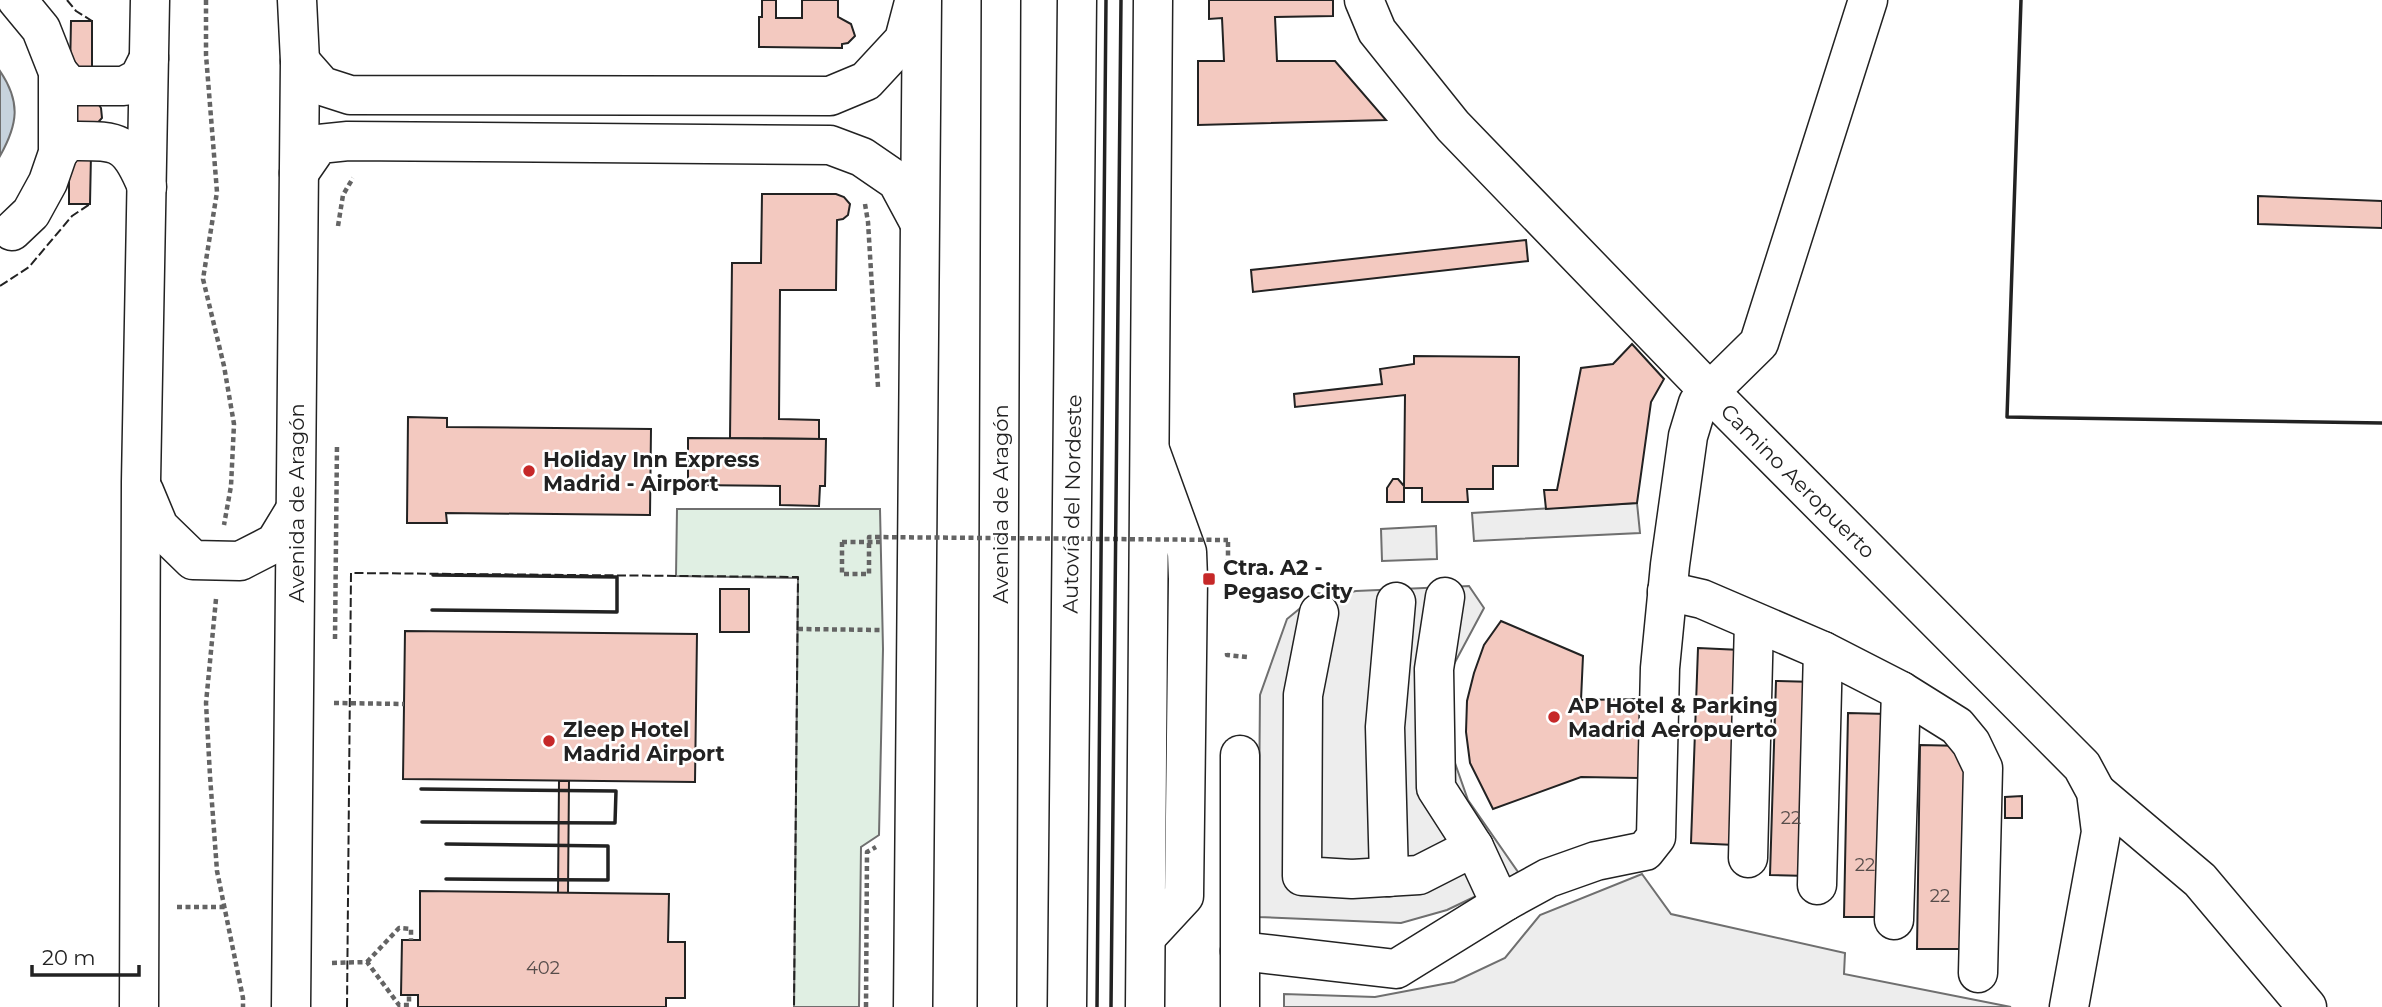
<svg xmlns="http://www.w3.org/2000/svg" width="2382" height="1007" font-family="Montserrat,sans-serif">
<style>
.green{fill:#e0efe3;stroke:#6f6f6f;stroke-width:2}
.parking{fill:#ededed;stroke:#6f6f6f;stroke-width:2}
.water{fill:#c7d3dd;stroke:#6f6f6f;stroke-width:2}
.building{fill:#f3c9c0;stroke:#222;stroke-width:2}
.lines{fill:none;stroke-linecap:round;stroke-linejoin:round}
.minor-casing{stroke:#222;stroke-width:41}
.highway-casing{stroke:#222;stroke-width:41}
.path{stroke:#646464;stroke-width:4.5;stroke-dasharray:5 3.5;stroke-linecap:butt}
.minor{stroke:#fff;stroke-width:38}
.highway{stroke:#fff;stroke-width:38}
.path-bridge{stroke:#646464;stroke-width:4.5;stroke-dasharray:5 3.5;stroke-linecap:butt}
.fence{stroke:#222;stroke-width:2;stroke-dasharray:9 3.5;stroke-linecap:butt}
.wall{stroke:#222;stroke-width:3.5}
.poi-dot{fill:#c62828;stroke:#fff;stroke-width:2.5}
.labels{text-anchor:middle;dominant-baseline:central;stroke-width:5;stroke-linejoin:round;paint-order:stroke}
.number-label{font-size:18px;fill:#564c4a}
.poi-label{font-size:21px;font-weight:bold;fill:#222;stroke:#fff;text-anchor:start}
.street-label{font-size:21px;fill:#222;stroke:#fff}
</style>
<rect width="100%" height="100%" fill="#fff"/>
<path class="green" d="M677,509H880L883,649L879,835L861,847L859,1007H794L798,578L676,576Z"/>
<g class="parking">
<path d="M1637,503L1640,533L1474,541L1472,513Z"/>
<path d="M1436,526L1437,559L1382,561L1381,529Z"/>
<path d="M1469,586L1484,608L1453,666L1450,749L1468,800L1518,872L1493,888L1447,910L1401,923L1258,917L1260,695L1287,619L1309,601L1356,591Z"/>
<path d="M1642,874L1671,914L1845,953L1844,974L2011,1007H1284V994L1375,997L1454,982L1505,958L1540,915Z"/>
</g>
<path class="water" d="M0,71C21,102 18,124 0,156Z"/>
<g class="building">
<path d="M762,0H776V18H802V0H838V17L851,24L855,36L848,43L842,44V48L759,47V17H762Z"/>
<path d="M1209,0H1333V16L1275,17L1277,61H1335L1386,120L1198,125V61H1224L1222,18L1209,19Z"/>
<path d="M71,21H92V72L70,71Z"/>
<path d="M95,99L101,108L102,118L94,127L76,123L77,103Z"/>
<path d="M69,153L91,154L90,204H69Z"/>
<path d="M762,194H836L844,197L850,204L848,215L843,219L837,220L836,290H780L779,419L819,420V439L730,438L732,263H761Z"/>
<path d="M2258,196L2382,201V228L2258,224Z"/>
<path d="M1526,240L1528,261L1253,292L1251,270Z"/>
<path d="M1632,344L1664,379L1651,402L1637,503L1546,509L1544,490H1557L1581,368L1613,364Z"/>
<path d="M1414,356L1519,357L1518,466H1493V489H1467L1468,502H1422V488H1404V502H1387V488L1393,479H1398L1404,486L1405,395L1295,407L1294,394L1382,384L1380,369L1414,364Z"/>
<path d="M408,417L447,418V427L651,429L650,515L446,513L447,523H407Z"/>
<path d="M688,438L826,439L825,486H820L819,506L780,505V486L688,485Z"/>
<rect x="720" y="589" width="29" height="43"/>
<path d="M1501,621L1583,656L1581,700L1641,699L1639,778L1581,777L1493,809L1470,763L1466,732L1467,701L1474,673L1484,645Z"/>
<path d="M405,631L697,634L695,782L403,779Z"/>
<path d="M1698,648L1741,650L1735,845L1691,843Z"/>
<path d="M1776,681L1815,682L1809,876L1770,875Z"/>
<path d="M1848,713L1888,714L1884,917H1844Z"/>
<path d="M1920,745L1965,746L1962,949H1917Z"/>
<path d="M559,781H569L568,893H558Z"/>
<path d="M2022,796V818H2005V797Z"/>
<path d="M420,891L669,894L668,942H685V998H666V1007H418V995H401L402,940H420Z"/>
</g>
<g class="lines">
<defs>
<g id="minor">
<path d="M1364,0L1377,31L1453,126L1711,393L2082,766L2096,792L2101,832L2069,1007"/>
<path d="M300,61L322,86L350,95L830,96L866,81L904,40L914,2"/>
<path d="M58,72L70,86H124L139,78L149,58"/>
<path d="M58,153L68,141C117,141 127,138 147,187"/>
<path d="M299,173L319,144L348,141L830,145L862,157L897,181L919,222"/>
<path d="M12,231L31,213L48,182L58,153V72L41,29L17,0"/>
<path d="M144,491L159,527L193,560L240,561L275,543L295,510"/>
<path d="M1667,591L1702,599L1823,651L1901,691L1957,726L1971,743L1983,768L1978,973"/>
<path d="M1319,613L1303,695L1302,876L1352,879L1419,875L1474,847"/>
<path d="M1240,755V1007"/>
<path d="M2096,792L2200,880L2307,1007"/>
<path d="M1748,858L1754,622"/>
<path d="M1389,877L1385,727L1396,602"/>
<path d="M1817,885L1823,651"/>
<path d="M1506,901L1548,878L1596,861L1645,851L1656,837L1660,668L1670,565L1688,436L1698,403L1759,343L1868,0"/>
<path d="M1894,920L1901,691"/>
<path d="M1146,937L1184,896L1188,579L1187,552L1150,450"/>
<path d="M1240,951L1396,969L1506,901L1493,888L1474,847L1436,788L1434,669L1445,597"/>
<path d="M139,1007L141,482L150,0"/>
<path d="M291,1007L300,61L297,0"/>
<path d="M913,1007L922,0"/>
<path d="M997,1007L1001,0"/>
</g>
<g id="highway">
<path d="M1067,1007L1077,0"/>
<path d="M1145,1007L1153,0"/>
</g>
</defs>
<use href="#minor" class="minor-casing"/>
<use href="#highway" class="highway-casing"/>
<g class="path">
<path d="M206,0V55L217,192L203,279L224,366L234,424L231,486L224,525"/>
<path d="M865,204L868,222L878,387"/>
<path d="M338,226L343,195L353,178"/>
<path d="M842,542H880"/>
<path d="M1228,564V540"/>
<path d="M216,599L206,703L210,776L217,871L243,998V1007"/>
<path d="M798,629L881,630"/>
<path d="M335,639L337,444"/>
<path d="M1227,653V655L1247,657"/>
<path d="M334,703L404,704"/>
<path d="M177,907H225"/>
<path d="M367,962L399,928L411,929V940"/>
<path d="M332,963L367,962L399,1005H409V995"/>
<path d="M866,1007L867,852L876,847"/>
</g>
<use href="#minor" class="minor"/>
<use href="#highway" class="highway"/>
<path class="path-bridge" d="M842,542V574H869V537L1228,540"/>
<g class="fence">
<path d="M67,0L76,11L92,21"/>
<path d="M0,286L29,267L72,216L90,204"/>
<path d="M347,1007L351,573L798,577L794,1007"/>
</g>
<g class="wall">
<path d="M2021,0L2007,417L2382,423"/>
<path d="M432,610L617,612V577L433,575"/>
<path d="M421,789L616,791L615,823L422,822"/>
<path d="M446,879L608,880V846L446,844"/>
<path d="M1097,1007L1106,0"/>
<path d="M1111,1007L1121,0"/>
</g>
</g>
<g class="poi-dot">
<circle cx="529" cy="471" r="7"/>
<rect x="1202" y="572" width="14" height="14" rx="3.5"/>
<circle cx="1554" cy="717" r="7"/>
<circle cx="549" cy="741" r="7"/>
</g>
<g class="labels">
<g class="number-label">
<text x="1791" y="818">22</text>
<text x="1865" y="865">22</text>
<text x="1940" y="896">22</text>
<text x="543" y="968">402</text>
</g>
<g class="poi-label">
<text x="543" y="459">Holiday Inn Express<tspan x="543" dy="24">Madrid - Airport</tspan></text>
<text x="1223" y="567">Ctra. A2 -<tspan x="1223" dy="24">Pegaso City</tspan></text>
<text x="1568" y="705">AP Hotel &amp; Parking<tspan x="1568" dy="24">Madrid Aeropuerto</tspan></text>
<text x="563" y="729">Zleep Hotel<tspan x="563" dy="24">Madrid Airport</tspan></text>
</g>
<g class="street-label">
<text transform="translate(1798 481) rotate(45)">Camino Aeropuerto</text>
<text transform="translate(296 503) rotate(-90)">Avenida de Aragón</text>
<text transform="translate(1000 504) rotate(-90)">Avenida de Aragón</text>
<text transform="translate(1072 504) rotate(-89)">Autovía del Nordeste</text>
</g>
</g>
<path d="M32 965v10h107v-10" fill="none" stroke="#222222" stroke-width="3.5"/>
<text x="42" y="965" font-size="21" fill="#222222" stroke="#ffffff" stroke-width="5" paint-order="stroke">20 m</text>
</svg>
